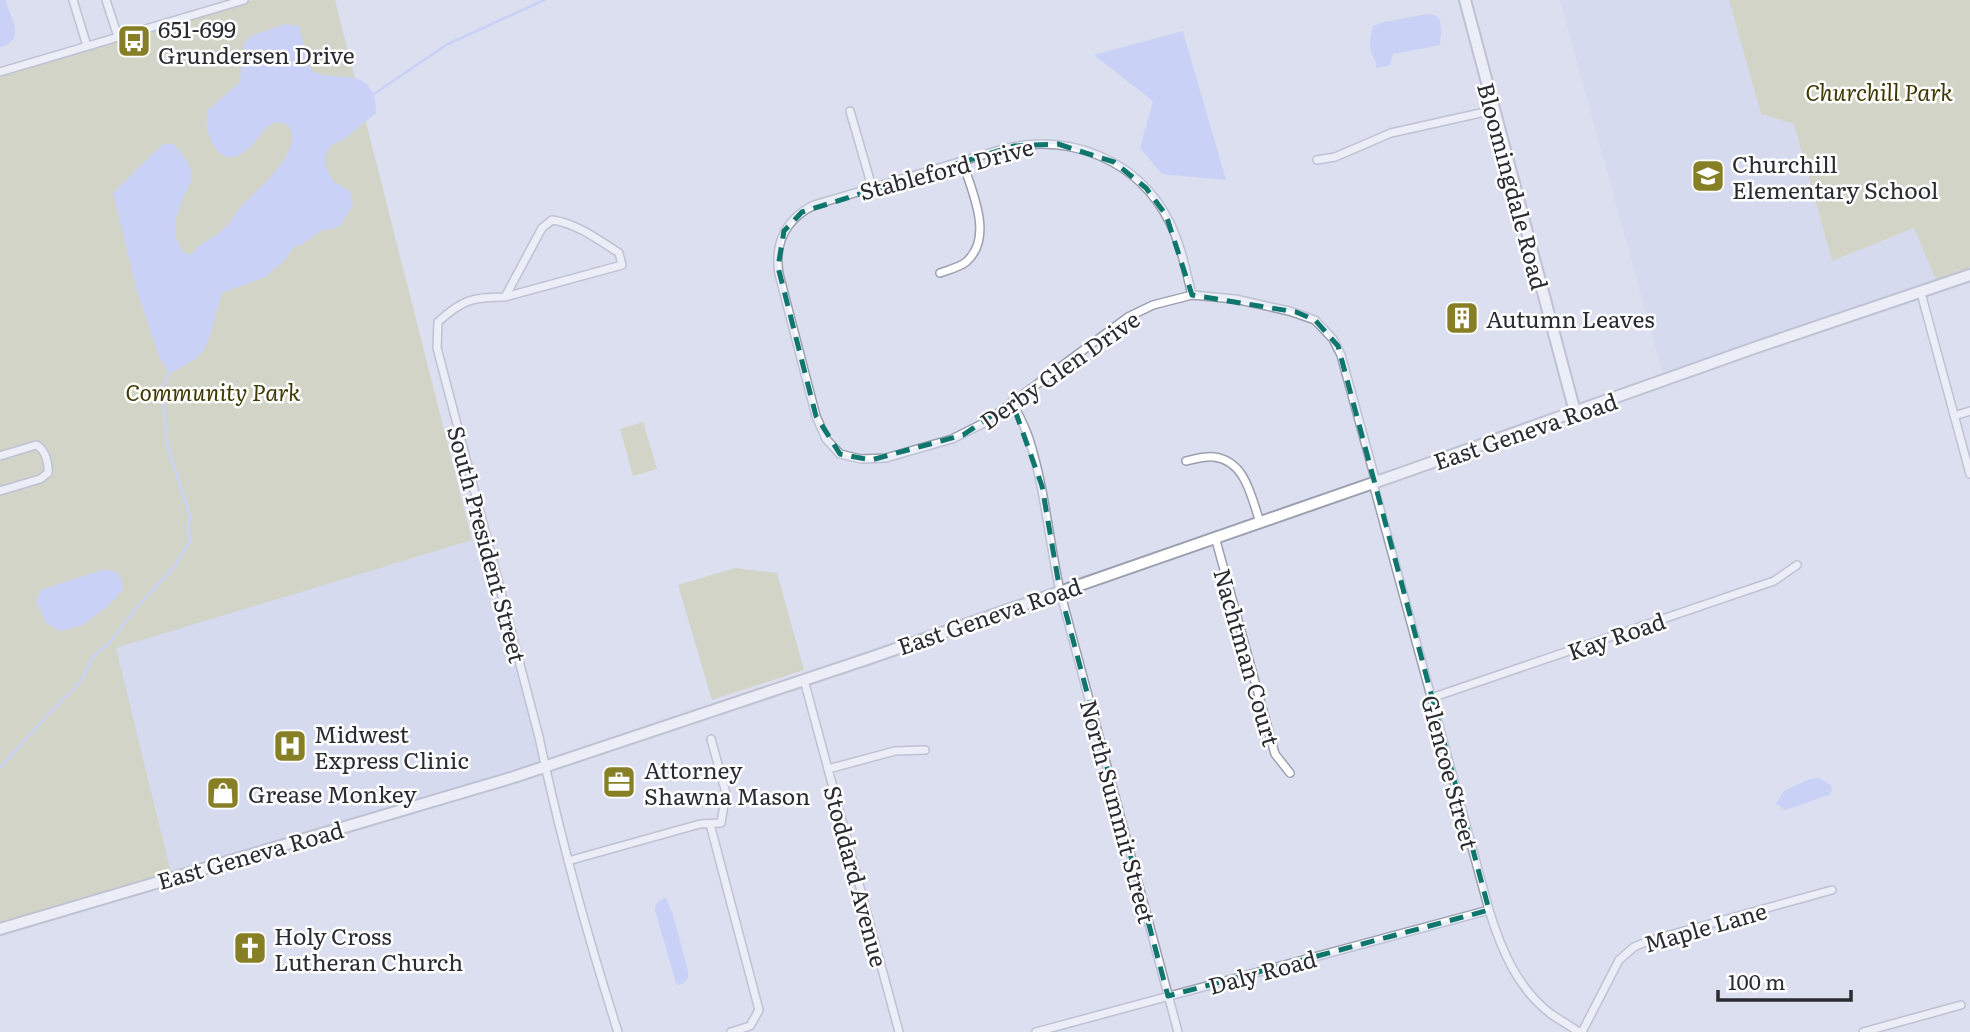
<svg xmlns="http://www.w3.org/2000/svg" width="1970" height="1032" font-family="Literata,serif">
<style>
.built{fill:#cfd5ed}
.green{fill:#cbc898}
.water{fill:#b3c1fe}
.lines{fill:none;stroke-linecap:round;stroke-linejoin:round}
.stream{stroke:#b3c1fe;stroke-width:2.5}
.street-casing{stroke:#9b9faf;stroke-width:10}
.secondary-casing{stroke:#9b9faf;stroke-width:14}
.street{stroke:#fff;stroke-width:7}
.secondary{stroke:#fff;stroke-width:10}
.marked{fill:none;stroke:#0f766e;stroke-width:5;stroke-dasharray:14 9;stroke-linejoin:round}
.labels{text-anchor:middle;dominant-baseline:central;stroke-width:5;stroke-linejoin:round;paint-order:stroke}
.poi-label{font-size:23px;fill:#2a2c32;stroke:#fff;text-anchor:start}
.park-label{font-size:23px;font-style:italic;fill:#3f3a03;stroke:#fff}
.street-label{font-size:23px;fill:#2a2c32;stroke:#fff}
</style>
<rect width="100%" height="100%" fill="#dbdff0"/>
<g class="built">
<path d="M1560,0H1729L1761,114L1794,124L1832,261L1914,228L1936,280L1663,375Z"/>
<path d="M482,537L541,762L171,874L115,648Z"/>
</g>
<g class="green">
<path d="M253,0H335L472,540L116,648L172,877L0,929V74Z"/>
<path d="M1729,0H1970V268L1936,280L1914,228L1832,261L1794,124L1761,114Z"/>
<path d="M643,422L657,469L633,476L620,429Z"/>
<path d="M735,568L777,573L804,670L712,700L678,585Z"/>
</g>
<g class="water">
<path d="M0,0H5C11,18 27,41 0,47Z"/>
<path d="M1428,14C1445,14 1441,32 1440,45L1393,54L1389,66L1376,68C1377,60 1373,59 1371,51C1369,43 1371,33 1373,26L1384,22Z"/>
<path d="M286,24L299,26L310,69C329,85 364,65 374,96C376,101 375,108 376,113L343,140L331,145L325,156L326,168L333,181L350,191L353,204L343,221L337,228L322,230L301,245L294,247L286,259L265,277L222,293C207,336 217,354 169,373L159,356L137,291L113,193L163,144H174C180,152 189,161 191,172C193,182 187,189 183,198C175,218 169,237 186,254H192C200,241 216,238 226,227C232,220 236,212 243,205C259,188 306,150 288,125C281,123 277,121 271,124C262,130 257,142 248,149C226,169 211,149 207,127C206,121 208,115 208,110L240,82L244,43L253,35Z"/>
<path d="M1183,31V32L1226,180L1162,174L1140,148L1153,101L1094,55Z"/>
<path d="M102,570C118,569 123,575 122,591L108,606L83,625L60,631L46,623L36,600L41,590Z"/>
<path d="M1819,778L1831,785L1832,790L1829,795L1785,810L1776,804L1784,791L1807,780Z"/>
<path d="M666,898L673,915L688,971V978L684,983L679,985L676,983L655,910C654,904 660,899 666,898Z"/>
</g>
<g class="lines">
<g class="stream">
<path d="M374,94L446,45L544,0"/>
<path d="M0,768L44,719L80,682L93,657L109,643L139,605L175,566L190,541L188,527L190,517L168,447L162,393L169,373"/>
</g>
<defs>
<g id="street">
<path d="M73,0L87,46"/>
<path d="M106,0L118,37"/>
<path d="M0,72L244,0"/>
<path d="M850,111L872,187"/>
<path d="M1317,160L1335,157L1391,133L1494,110"/>
<path d="M940,273C948,270 960,267 966,262C995,237 971,190 962,160"/>
<path d="M1921,293L1970,474"/>
<path d="M1192,295C1186,271 1181,245 1170,223C1139,160 1070,132 1003,149L814,205C786,219 774,243 779,274L816,416L826,439L840,454L861,459L886,458L952,439L986,422L1128,317L1153,305L1192,295L1235,299L1289,311L1315,320L1333,339L1341,355L1376,482"/>
<path d="M505,297L622,265L619,253C599,240 576,223 552,220L542,228L505,297C472,297 462,300 438,322L437,348L539,737C560,837 587,935 618,1032"/>
<path d="M1012,402C1019,415 1026,428 1030,442C1045,490 1049,541 1060,591L1178,1032"/>
<path d="M1954,416L1970,411"/>
<path d="M0,456L36,445C45,449 49,463 48,473L40,479L0,491"/>
<path d="M1186,461C1195,459 1205,456 1214,457C1246,461 1251,497 1260,522"/>
<path d="M1373,483L1489,910C1501,949 1517,988 1551,1014C1560,1020 1570,1026 1579,1032"/>
<path d="M1215,537L1275,754L1290,773"/>
<path d="M804,680L899,1032"/>
<path d="M1431,698L1774,581L1797,565"/>
<path d="M828,769L895,751L925,750"/>
<path d="M710,824L759,1010L750,1026L731,1032"/>
<path d="M568,861L700,824L721,823L726,793L711,739"/>
<path d="M1036,1032L1489,910"/>
<path d="M1582,1032L1619,960L1634,947L1648,941L1832,890"/>
<path d="M1863,1032L1961,1005"/>
</g>
<g id="secondary">
<path d="M1465,0L1575,412"/>
<path d="M0,929L514,777L867,659L1399,474L1757,347L1970,275"/>
</g>
</defs>
<use href="#street" class="street-casing"/>
<use href="#secondary" class="secondary-casing"/>
<use href="#street" class="street"/>
<use href="#secondary" class="secondary"/>
</g>
<path d="M0 0H1970V1032H0ZM1058,144L1114,162L1146,188L1166,215L1192,295L1296,312L1315,320L1338,346L1489,910L1168,996L1060,591L1042,486L1012,402L963,435L871,460L840,454L816,416L778,267L784,231L802,212L1014,146Z" fill="#dbdff0" fill-opacity=".55" fill-rule="evenodd"/>
<path class="marked" d="M1058,144L1114,162L1146,188L1166,215L1192,295L1296,312L1315,320L1338,346L1489,910L1168,996L1060,591L1042,486L1012,402L963,435L871,460L840,454L816,416L778,267L784,231L802,212L1014,146Z"/>
<defs>
<symbol id="bus-square" viewBox="-11 -11 22 22"><rect x="-9" y="-9" width="18" height="18" rx="4" fill="#867f26" stroke="#fff"/><path d="M-5-6H5V4H4V6H2V4H-2V6H-4V4H-5ZM-3.5-4V0h7V-4ZM-3.5 1.2v1.5H-2V1.2ZM2 1.2v1.5H3.5V1.2Z" fill="#fff"/></symbol>
<symbol id="school-square" viewBox="-11 -11 22 22"><rect x="-9" y="-9" width="18" height="18" rx="4" fill="#867f26" stroke="#fff"/><path d="M0-5L7-2L0 1L-7-2ZM-4 1L0 2.5L4 1V4Q0 6-4 4Z" fill="#fff"/></symbol>
<symbol id="building-square" viewBox="-11 -11 22 22"><rect x="-9" y="-9" width="18" height="18" rx="4" fill="#867f26" stroke="#fff"/><path d="M-4-6H4V6H1V3H-1V6H-4ZM-2.5-4.3h1.7v1.8h-1.7ZM.8-4.3h1.7v1.8H.8ZM-2.5-1h1.7V.8h-1.7ZM.8-1h1.7V.8H.8Z" fill="#fff"/></symbol>
<symbol id="hospital-square" viewBox="-11 -11 22 22"><rect x="-9" y="-9" width="18" height="18" rx="4" fill="#867f26" stroke="#fff"/><path d="M-5-5h3v3.5h4V-5h3V5h-3V1.5h-4V5h-3Z" fill="#fff"/></symbol>
<symbol id="office-square" viewBox="-11 -11 22 22"><rect x="-9" y="-9" width="18" height="18" rx="4" fill="#867f26" stroke="#fff"/><path d="M-6-3h4V-5.5h4V-3h4V5H-6ZM-1-4.5V-3h2v-1.5ZM-6 0V1H6V0Z" fill="#fff"/></symbol>
<symbol id="shop-square" viewBox="-11 -11 22 22"><rect x="-9" y="-9" width="18" height="18" rx="4" fill="#867f26" stroke="#fff"/><path d="M-5-2.5h2.3a2.7 3.5 0 0 1 5.4 0H5L5.5 6h-11ZM-1.5-2.5h3a1.5 2.3 0 0 0-3 0Z" fill="#fff"/></symbol>
<symbol id="church-square" viewBox="-11 -11 22 22"><rect x="-9" y="-9" width="18" height="18" rx="4" fill="#867f26" stroke="#fff"/><path d="M-1.2-6h2.4v3.5h3.3v2.4h-3.3V6h-2.4V-.1h-3.3v-2.4h3.3Z" fill="#fff"/></symbol>
</defs>
<g fill-rule="evenodd">
<use href="#bus-square" x="115" y="22" width="38" height="38"/>
<use href="#school-square" x="1689" y="157" width="38" height="38"/>
<use href="#building-square" x="1443" y="299" width="38" height="38"/>
<use href="#hospital-square" x="271" y="727" width="38" height="38"/>
<use href="#office-square" x="600" y="763" width="38" height="38"/>
<use href="#shop-square" x="204" y="774" width="38" height="38"/>
<use href="#church-square" x="231" y="929" width="38" height="38"/>
</g>
<g class="labels">
<g class="poi-label">
<text x="158" y="28">651-699<tspan x="158" dy="26">Grundersen Drive</tspan></text>
<text x="1732" y="163">Churchill<tspan x="1732" dy="26">Elementary School</tspan></text>
<text x="1486" y="318">Autumn Leaves</text>
<text x="314" y="733">Midwest<tspan x="314" dy="26">Express Clinic</tspan></text>
<text x="644" y="769">Attorney<tspan x="644" dy="26">Shawna Mason</tspan></text>
<text x="248" y="793">Grease Monkey</text>
<text x="274" y="935">Holy Cross<tspan x="274" dy="26">Lutheran Church</tspan></text>
</g>
<g class="park-label">
<text x="1879" y="91">Churchill Park</text>
<text x="213" y="391">Community Park</text>
</g>
<g class="street-label">
<text transform="translate(946 168) rotate(-15)">Stableford Drive</text>
<text transform="translate(1514 186) rotate(75)">Bloomingdale Road</text>
<text transform="translate(1059 369) rotate(-35)">Derby Glen Drive</text>
<text transform="translate(1525 430) rotate(-19)">East Geneva Road</text>
<text transform="translate(488 544) rotate(75)">South President Street</text>
<text transform="translate(989 615) rotate(-19)">East Geneva Road</text>
<text transform="translate(1616 635) rotate(-19)">Kay Road</text>
<text transform="translate(1248 657) rotate(74)">Nachtman Court</text>
<text transform="translate(1451 772) rotate(75)">Glencoe Street</text>
<text transform="translate(1119 811) rotate(75)">North Summit Street</text>
<text transform="translate(250 854) rotate(-16)">East Geneva Road</text>
<text transform="translate(857 876) rotate(75)">Stoddard Avenue</text>
<text transform="translate(1705 926) rotate(-16)">Maple Lane</text>
<text transform="translate(1262 971) rotate(-15)">Daly Road</text>
</g>
</g>
<path d="M1718 990v10h133v-10" fill="none" stroke="#2a2c32" stroke-width="3.5"/>
<text x="1728" y="990" font-size="21" fill="#2a2c32" stroke="#ffffff" stroke-width="5" paint-order="stroke">100 m</text>
</svg>
